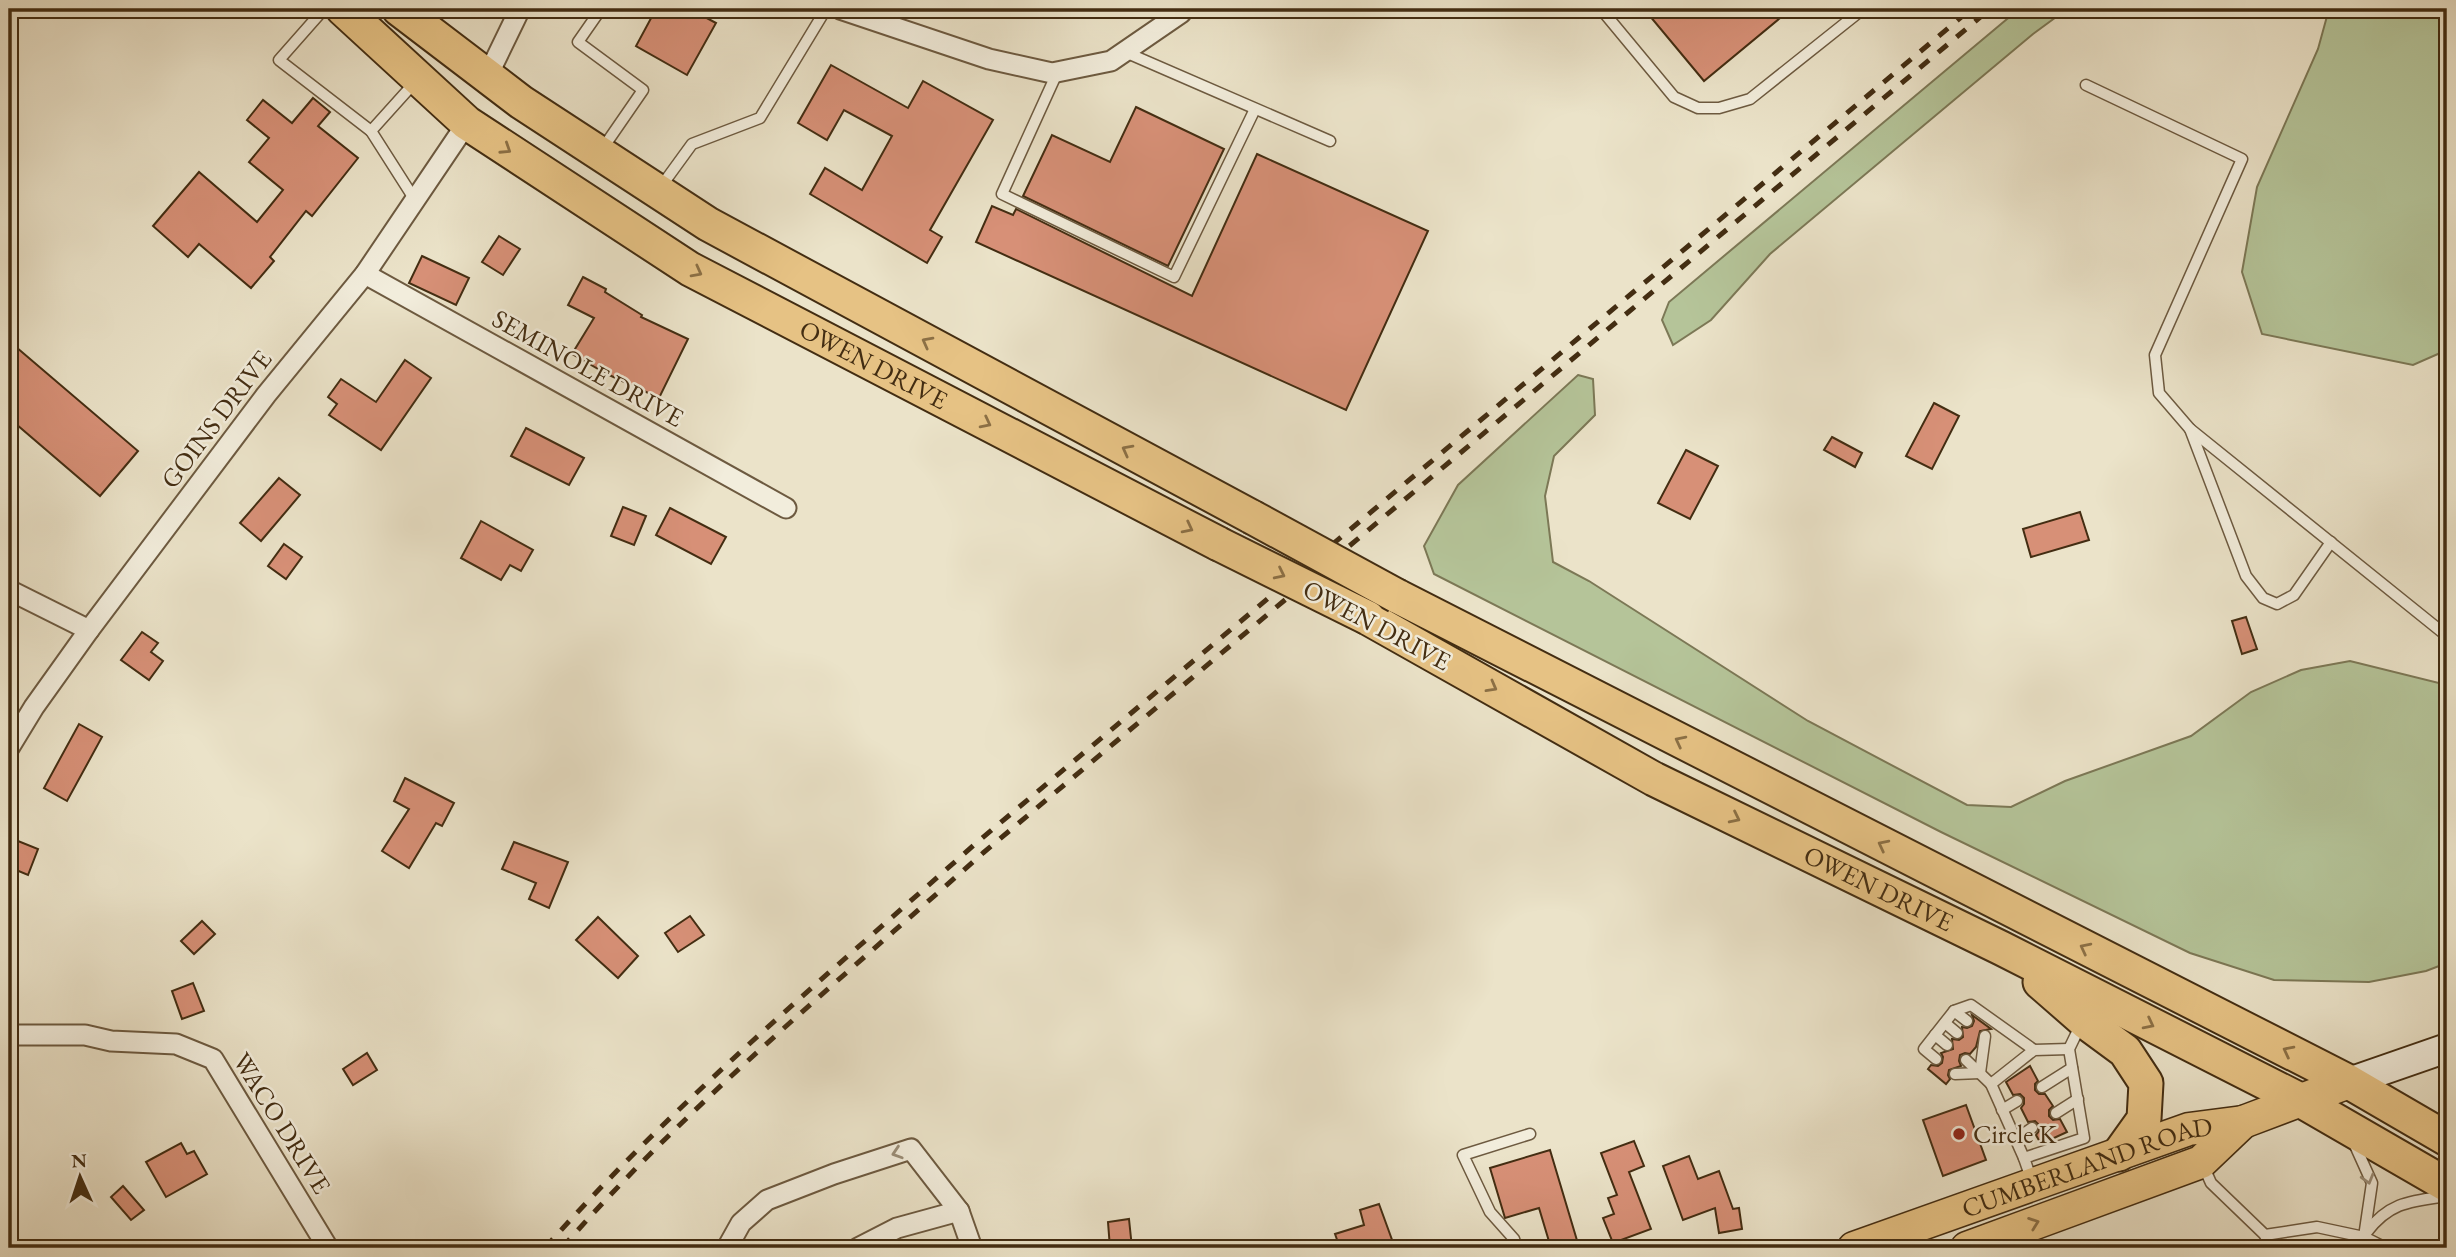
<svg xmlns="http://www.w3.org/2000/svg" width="2456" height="1257" font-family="'EB Garamond',serif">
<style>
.green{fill:#b5c499;stroke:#7c7856;stroke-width:2}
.building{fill:#d79077;stroke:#432d12;stroke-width:2}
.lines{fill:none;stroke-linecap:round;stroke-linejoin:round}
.service-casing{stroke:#6d5a40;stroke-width:13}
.minor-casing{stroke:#6d5a40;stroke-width:23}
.secondary-casing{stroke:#432d12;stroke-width:32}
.primary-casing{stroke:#432d12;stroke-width:35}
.trunk-casing{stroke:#432d12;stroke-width:37}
.service{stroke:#f2eddc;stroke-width:10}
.minor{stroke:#f2eddc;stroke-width:19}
.secondary{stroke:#f2eddc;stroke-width:28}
.primary{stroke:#e6c284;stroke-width:32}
.trunk{stroke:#e6c284;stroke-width:33}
.rail{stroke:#432d12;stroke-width:5;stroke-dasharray:12 12;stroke-linecap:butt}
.trunk-bridge-casing{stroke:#432d12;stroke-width:37;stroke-linecap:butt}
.trunk-bridge{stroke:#e6c284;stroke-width:33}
.oneway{stroke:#8c7045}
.oneway2{stroke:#9a8d77}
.poi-dot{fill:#8f2418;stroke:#f2eddc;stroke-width:2.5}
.labels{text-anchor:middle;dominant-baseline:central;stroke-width:5;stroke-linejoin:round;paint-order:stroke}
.street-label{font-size:26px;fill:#432d12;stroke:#f2eddc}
.poi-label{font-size:26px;fill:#432d12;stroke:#f2eddc;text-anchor:start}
</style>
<rect width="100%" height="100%" fill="#ebe3c9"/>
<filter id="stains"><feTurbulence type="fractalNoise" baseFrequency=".00286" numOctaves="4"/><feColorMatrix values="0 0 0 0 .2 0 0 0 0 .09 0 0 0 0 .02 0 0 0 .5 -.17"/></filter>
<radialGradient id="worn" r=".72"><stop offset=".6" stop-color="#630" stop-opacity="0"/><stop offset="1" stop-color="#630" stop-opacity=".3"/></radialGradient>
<g class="green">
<path d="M2019,9H2067L2033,34L1770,254L1711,320L1673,345L1662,320L1669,302Z"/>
<path d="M2329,9H2447V350L2413,365L2262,334L2242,272L2257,187L2318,49Z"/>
<path d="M1578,375L1593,379L1595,415L1554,456L1545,496L1553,562L1589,581L1808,721L1967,805L2011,807L2065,781L2191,736L2251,692L2301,670L2350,661L2447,685V963L2426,971L2369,982L2274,980L2190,953L1941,832L1434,574L1424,546L1458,485Z"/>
</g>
<g class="building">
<path d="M656,9H690L716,23L687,75L636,46Z"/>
<path d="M1644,9H1791L1704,81Z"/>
<path d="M831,65L908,108L923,81L993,120L930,230L942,237L927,263L810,194L825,168L862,190L892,136L844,110L827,140L798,123Z"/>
<path d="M313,98L330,112L318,126L358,158L312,216L306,211L270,257L274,261L251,288L199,244L188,257L153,226L199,172L257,222L283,190L249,162L269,138L247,120L263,100L292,123Z"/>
<path d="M1136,107L1224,149L1168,266L1023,196L1052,135L1110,162Z"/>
<path d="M1257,154L1428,231L1346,410L976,242L992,206L1013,215L1016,209L1192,296Z"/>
<path d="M499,236L520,249L503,275L482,262Z"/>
<path d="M422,256L469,278L456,305L409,283Z"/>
<path d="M583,277L606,289L605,292L642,315L641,317L688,339L659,398L607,374L572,354L594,318L568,305Z"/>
<path d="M9,341L138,451L100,496L9,418Z"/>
<path d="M405,360L431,378L381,450L329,415L337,404L328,397L341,379L376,402Z"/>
<path d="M1934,403L1959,416L1932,469L1906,456Z"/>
<path d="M526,428L584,458L569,485L511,456Z"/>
<path d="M1832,437L1862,453L1855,467L1824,450Z"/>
<path d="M1686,450L1718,466L1690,519L1658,503Z"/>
<path d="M279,478L300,495L261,541L240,523Z"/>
<path d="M623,507L646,516L634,545L611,536Z"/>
<path d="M670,508L726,537L711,564L656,535Z"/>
<path d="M2080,512L2089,540L2031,557L2023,529Z"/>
<path d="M481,521L533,550L521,571L510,565L501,580L461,558Z"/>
<path d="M284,544L302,557L286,579L268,566Z"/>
<path d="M2246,617L2257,649L2242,654L2232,621Z"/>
<path d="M142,632L158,643L151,652L163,661L149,680L121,660Z"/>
<path d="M79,724L102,737L67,801L44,788Z"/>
<path d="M405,778L454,803L442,826L436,823L409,868L382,851L409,809L394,801Z"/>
<path d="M13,839L38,849L28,875L9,867V850Z"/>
<path d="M514,842L568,862L549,908L529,899L536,883L502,869Z"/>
<path d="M690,916L704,935L678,952L665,933Z"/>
<path d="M598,917L638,956L618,978L576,940Z"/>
<path d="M202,921L215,934L194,954L181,941Z"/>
<path d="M193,983L204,1011L182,1019L172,991Z"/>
<path d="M1972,1015L1991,1029L1980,1031L1976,1047L1970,1054L1965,1053L1960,1055L1959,1061L1961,1066L1949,1070L1948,1075L1950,1079L1946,1084L1928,1069L1931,1065L1938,1066L1942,1063L1943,1057L1941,1053L1953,1049L1952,1039L1959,1040L1963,1037L1962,1027L1967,1028L1972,1026L1974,1021Z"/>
<path d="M367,1053L377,1070L353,1085L343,1069Z"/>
<path d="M2030,1066L2038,1081L2035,1084V1090L2039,1094H2045L2053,1106L2049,1110V1116L2053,1120L2060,1119L2067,1132L2041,1144L2036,1135L2039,1131L2038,1124L2035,1121L2028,1122L2021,1108L2024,1104V1098L2020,1094L2013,1095L2006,1082Z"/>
<path d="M1966,1105L1986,1160L1943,1176L1923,1120Z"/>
<path d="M1634,1141L1644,1166L1629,1172L1651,1229L1613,1243L1603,1218L1614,1214L1608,1198L1617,1195L1601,1153Z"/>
<path d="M181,1143L187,1154L194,1151L207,1174L166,1197L146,1162Z"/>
<path d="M1550,1150L1576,1237L1579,1248H1551L1539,1208L1505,1218L1490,1168Z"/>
<path d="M1689,1156L1698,1179L1719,1171L1733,1209L1739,1208L1742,1229L1719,1233L1715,1208L1683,1220L1663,1166Z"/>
<path d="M123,1186L144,1210L131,1220L111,1197Z"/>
<path d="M1379,1204L1395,1248H1340L1335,1234L1364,1225L1360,1210Z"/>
<path d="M1129,1219L1132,1248H1110L1108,1222Z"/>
</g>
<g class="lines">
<defs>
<g id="service">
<path d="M324,9L279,60L371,131L416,81"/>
<path d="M601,9L578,42L643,90L603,148"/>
<path d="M1601,9L1674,97L1698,108H1719L1750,99L1863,9"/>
<path d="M1125,52L1330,141"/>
<path d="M1057,73L1002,194L1174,277L1255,109"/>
<path d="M2086,85L2242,159L2155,355L2159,393L2190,429L2447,636"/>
<path d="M371,131L415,200"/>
<path d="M660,188L692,144L760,118L826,9"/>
<path d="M2190,429L2246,576L2263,598L2277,604L2294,595L2331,542"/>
<path d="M1954,1011L1967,1021"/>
<path d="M1945,1023L1957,1033"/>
<path d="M1935,1035L1947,1045"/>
<path d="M1936,1059L1924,1049L1954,1011L1971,1005L2034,1050"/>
<path d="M1966,1060L1991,1084"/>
<path d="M1980,1073L1985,1036"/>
<path d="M1955,1074L1980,1073"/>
<path d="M2042,1087L2072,1068"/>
<path d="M2002,1110L2017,1101"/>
<path d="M2056,1113L2078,1099"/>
<path d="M2016,1139L2032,1128"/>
<path d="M2353,1141L2372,1183L2364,1237"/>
<path d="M2024,1158L1991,1084L2034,1050L2069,1049"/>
<path d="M2203,1165L2211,1183L2265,1235L2317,1227L2364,1237L2386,1248"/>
<path d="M2032,1181L2024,1158L2084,1138L2069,1049L2081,1024"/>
<path d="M2366,1233C2389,1202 2411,1201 2447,1196"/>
<path d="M2265,1235L2270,1248"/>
<path d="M1517,1248L1514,1239L1490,1212L1463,1155L1530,1134"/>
</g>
<g id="minor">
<path d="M840,9L989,59L1052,73L1111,61L1181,13"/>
<path d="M488,75L520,9"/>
<path d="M365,274L786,508"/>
<path d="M9,590L89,630"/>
<path d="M9,748L34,707L89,630L266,395L365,274L467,123"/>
<path d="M9,1035H85L111,1041L176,1044L213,1059L328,1248"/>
<path d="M727,1248L741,1223L767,1200L834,1174L911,1149L959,1211L972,1248"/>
<path d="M858,1248L897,1228L959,1211"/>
</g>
<path id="secondary" d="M2349,1082L2447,1048"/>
<g id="primary">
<path id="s1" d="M1854,1248L2189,1129L2243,1122L2349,1082"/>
<path d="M1967,1248L2201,1162L2243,1122"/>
</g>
<g id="trunk">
<path id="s2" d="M343,9L467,123L690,269L1219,544"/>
<path d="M399,9L521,102L708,224L1252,517"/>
<path d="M1397,596L2349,1082L2447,1139"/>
<path id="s3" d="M1368,618L1654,779L2001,948L2300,1100L2447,1185"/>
<path d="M2040,982L2087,1023L2125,1051L2146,1083L2144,1119L2119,1154"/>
</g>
</defs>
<use href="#service" class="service-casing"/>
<use href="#minor" class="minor-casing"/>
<use href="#secondary" class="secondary-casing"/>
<use href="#primary" class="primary-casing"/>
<use href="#trunk" class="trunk-casing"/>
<use href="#service" class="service"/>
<use href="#minor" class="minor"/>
<use href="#secondary" class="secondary"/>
<use href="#primary" class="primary"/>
<use href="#trunk" class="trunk"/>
<g class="rail">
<path d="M545,1248C676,1100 828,975 975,844L1971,9"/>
<path d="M562,1248C689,1103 839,981 983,853L1990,9"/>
</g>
<defs>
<g id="trunk-bridge">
<path d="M1252,517L1397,596"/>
<path d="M1219,544L1368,618"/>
</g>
</defs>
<use href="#trunk-bridge" class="trunk-bridge-casing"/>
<use href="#trunk-bridge" class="trunk-bridge"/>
</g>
<defs><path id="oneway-chevron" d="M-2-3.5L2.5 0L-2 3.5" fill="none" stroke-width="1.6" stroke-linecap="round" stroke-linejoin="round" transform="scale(1.75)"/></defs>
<g class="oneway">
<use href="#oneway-chevron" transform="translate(506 149) rotate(33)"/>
<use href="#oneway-chevron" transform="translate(697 272) rotate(28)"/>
<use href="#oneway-chevron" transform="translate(927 342) rotate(-152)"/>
<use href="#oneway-chevron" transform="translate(986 423) rotate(27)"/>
<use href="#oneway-chevron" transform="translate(1127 450) rotate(-152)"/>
<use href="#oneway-chevron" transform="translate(1188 528) rotate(27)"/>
<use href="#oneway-chevron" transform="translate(1280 574) rotate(26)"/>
<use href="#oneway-chevron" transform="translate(1492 687) rotate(29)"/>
<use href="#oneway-chevron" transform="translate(1680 741) rotate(-153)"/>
<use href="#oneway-chevron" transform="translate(1735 818) rotate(26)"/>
<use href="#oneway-chevron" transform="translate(1883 845) rotate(-153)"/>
<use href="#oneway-chevron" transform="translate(2085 948) rotate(-153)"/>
<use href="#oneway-chevron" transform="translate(2149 1024) rotate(27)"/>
<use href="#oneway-chevron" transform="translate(2288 1051) rotate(-153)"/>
<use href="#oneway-chevron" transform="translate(2034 1223) rotate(-20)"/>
</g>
<g class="oneway2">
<use href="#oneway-chevron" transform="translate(897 1153) rotate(162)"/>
<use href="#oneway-chevron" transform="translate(2368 1179) rotate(74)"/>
</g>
<circle class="poi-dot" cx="1959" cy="1134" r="7"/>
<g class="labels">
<g class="street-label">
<text stroke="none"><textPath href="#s2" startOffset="642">OWEN DRIVE</textPath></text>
<text transform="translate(588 368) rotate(29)">SEMINOLE DRIVE</text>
<text transform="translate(216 419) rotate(-53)">GOINS DRIVE</text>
<text transform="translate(1377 625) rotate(28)">OWEN DRIVE</text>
<text stroke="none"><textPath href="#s3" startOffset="578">OWEN DRIVE</textPath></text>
<text transform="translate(282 1123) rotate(58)">WACO DRIVE</text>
<text stroke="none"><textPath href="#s1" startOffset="247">CUMBERLAND ROAD</textPath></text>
</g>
<g class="poi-label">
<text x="1973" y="1134">Circle K</text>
</g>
</g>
<rect width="2456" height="1257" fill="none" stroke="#ebe3c9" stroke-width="35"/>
<rect x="10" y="10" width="2435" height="1236" fill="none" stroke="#432d12" stroke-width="3.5"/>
<rect x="18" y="18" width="2421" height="1222" fill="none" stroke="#432d12" stroke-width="2"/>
<g transform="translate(80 1177) rotate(357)" stroke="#f2eddc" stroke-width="5" paint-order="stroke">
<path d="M0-5L12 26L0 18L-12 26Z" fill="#432d12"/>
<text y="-10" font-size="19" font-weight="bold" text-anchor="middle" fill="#432d12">N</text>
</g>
<rect width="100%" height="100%" filter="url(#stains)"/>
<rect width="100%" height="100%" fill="url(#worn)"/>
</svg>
